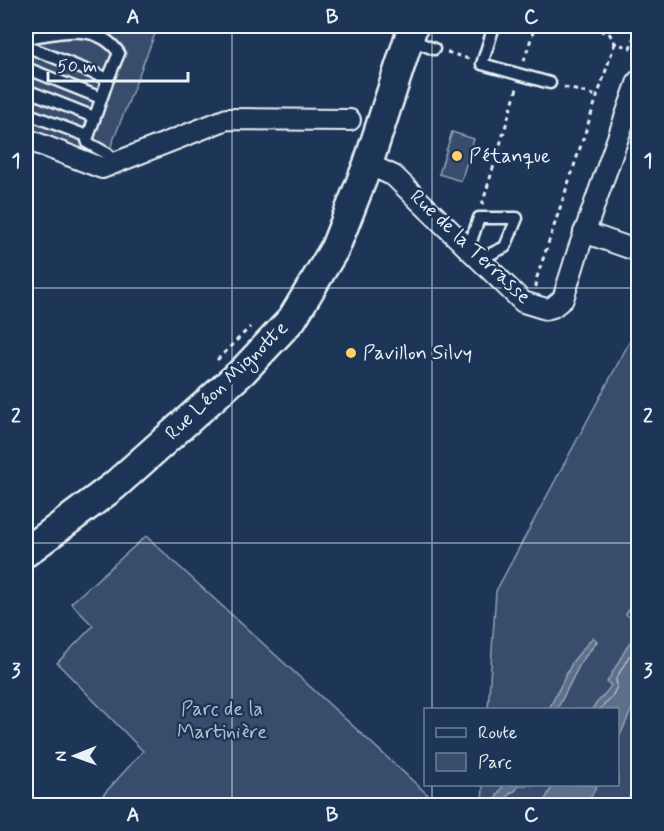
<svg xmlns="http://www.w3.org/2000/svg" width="664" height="831" font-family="Mynerve,sans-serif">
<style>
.green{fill:#374d6c;stroke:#909fb2;stroke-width:1.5}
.water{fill:#5d7089;stroke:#95a4b5;stroke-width:1.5}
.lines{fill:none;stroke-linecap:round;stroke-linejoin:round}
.shore{stroke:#b0bdcc;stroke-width:1.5}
.lane-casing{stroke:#e8f1f8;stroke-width:15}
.street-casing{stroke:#e8f1f8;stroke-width:24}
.secondary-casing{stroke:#e8f1f8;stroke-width:33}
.path{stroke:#e8f1f8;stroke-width:3;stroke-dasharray:4.5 4.5;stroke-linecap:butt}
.lane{stroke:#1d3557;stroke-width:10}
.street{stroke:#1d3557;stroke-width:20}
.secondary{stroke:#1d3557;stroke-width:28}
.grid{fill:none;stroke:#e8f1f8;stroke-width:1.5;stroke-opacity:0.55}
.poi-dot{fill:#ffd166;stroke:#1d3557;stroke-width:2}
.labels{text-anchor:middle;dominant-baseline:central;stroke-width:5;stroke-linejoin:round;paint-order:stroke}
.poi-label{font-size:20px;fill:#e8f1f8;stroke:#1d3557;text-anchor:start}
.street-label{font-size:20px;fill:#e8f1f8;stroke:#1d3557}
.park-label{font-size:20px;fill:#b3c0ce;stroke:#1d3557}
.neatline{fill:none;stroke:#e8f1f8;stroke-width:2}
.grid-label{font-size:20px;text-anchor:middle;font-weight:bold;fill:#e8f1f8}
</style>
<rect width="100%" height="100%" fill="#1d3557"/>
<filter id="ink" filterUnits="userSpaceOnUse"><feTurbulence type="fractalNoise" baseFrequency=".0167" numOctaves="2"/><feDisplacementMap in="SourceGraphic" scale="12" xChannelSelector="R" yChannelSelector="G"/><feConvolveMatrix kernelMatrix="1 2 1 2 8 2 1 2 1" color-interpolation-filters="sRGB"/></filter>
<g filter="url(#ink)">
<g class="green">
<path d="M26,26H158L104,164L26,133Z"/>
<path d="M452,132L474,139L461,181L439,174Z"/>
<path d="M638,326V598L626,614L638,623V769L627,805H504L510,793L515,791L519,785L618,784V710L557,709L581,662L597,642L593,638L574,661L549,709L488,710L496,591Z"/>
<path d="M146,536L439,805H94L143,751L57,663L93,626L71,603Z"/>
<path d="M483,785H504L492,805L482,806Z"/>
</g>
<g class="water">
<path d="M593,637L597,641L581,662L557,709H549L573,661Z"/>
<path d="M630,642L638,653V695L618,740V710L592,709C598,700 606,695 611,685L607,682Z"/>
<path d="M504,784L519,785L515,791L510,793L504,805H492Z"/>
<path d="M553,785V784L597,785L587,805H542Z"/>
</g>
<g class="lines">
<path class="shore" d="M599,710L611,698L617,687L616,679L629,656H638"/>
<defs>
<g id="lane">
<path d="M494,26L482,64L550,83"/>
<path d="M26,38C57,33 97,21 119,53L108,79L87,140L88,143L108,154L115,161"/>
<path d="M409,39L434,49"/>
<path d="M26,46L108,79"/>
<path d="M26,68L101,98"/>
<path d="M26,90L94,117"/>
<path d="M26,113L87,136"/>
<path d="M469,247L479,218H517L505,247L480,259"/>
</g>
<g id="street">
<path d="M26,139L102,168L227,119L350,120"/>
<path d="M368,164L394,176L523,302L546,309L553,307L563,299L578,251L638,81"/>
<path d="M584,232L638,251"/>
</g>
<path id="secondary" d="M26,552L114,486L243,371L292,319L335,248L368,164L413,26"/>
</defs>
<use href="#lane" class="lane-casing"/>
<use href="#street" class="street-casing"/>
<use href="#secondary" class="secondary-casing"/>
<g class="path">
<path d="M583,26L609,33L615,43L630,48L638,26"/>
<path d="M447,52L469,59"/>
<path d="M524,61L535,26"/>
<path d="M564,87L597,96"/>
<path d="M482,205L517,88"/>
<path d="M536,287L537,277L615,43"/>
<path d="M217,360L250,327"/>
</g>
<use href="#lane" class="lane"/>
<use href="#street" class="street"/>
<use href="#secondary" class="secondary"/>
</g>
</g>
<path class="grid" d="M232,26V806M432,26V710M26,288H638M26,543H638M432,784V806"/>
<g class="poi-dot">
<circle cx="457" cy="156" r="6"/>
<circle cx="351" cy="353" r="6"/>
</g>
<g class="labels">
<g class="poi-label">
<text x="469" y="156">Pétanque</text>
<text x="363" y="353">Pavillon Silvy</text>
</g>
<g class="street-label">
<text transform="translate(470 247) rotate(43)">Rue de la Terrasse</text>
<text transform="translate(227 381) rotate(-44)">Rue Léon Mignotte</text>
</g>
<g class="park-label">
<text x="222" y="709">Parc de la<tspan x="222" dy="23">Martinière</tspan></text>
</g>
</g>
<rect width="664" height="831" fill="none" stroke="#1d3557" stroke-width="66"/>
<rect x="424" y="708" width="195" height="78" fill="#1d3557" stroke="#6e8097" stroke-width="1.5"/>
<rect x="436" y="728" width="30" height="9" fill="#1d3557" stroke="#6e8097" stroke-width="1.5"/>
<text x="478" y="738" font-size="18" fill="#e8f1f8">Route</text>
<rect x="436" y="753" width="30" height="18" fill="#374d6c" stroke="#6e8097" stroke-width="1.5"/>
<text x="478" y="768" font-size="18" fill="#e8f1f8">Parc</text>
<g transform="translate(75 756) rotate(269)" stroke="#1d3557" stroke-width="4.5" paint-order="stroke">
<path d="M0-4.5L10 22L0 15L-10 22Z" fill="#e8f1f8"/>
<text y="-9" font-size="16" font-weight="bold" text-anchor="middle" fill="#e8f1f8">N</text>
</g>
<path d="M48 72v9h140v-9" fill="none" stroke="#e8f1f8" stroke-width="3"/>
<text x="57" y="72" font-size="18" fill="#e8f1f8" stroke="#1d3557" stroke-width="4.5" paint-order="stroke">50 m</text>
<rect x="33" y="33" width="598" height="765" class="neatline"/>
<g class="grid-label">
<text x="133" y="23">A</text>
<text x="332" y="23">B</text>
<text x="531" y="23">C</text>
<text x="16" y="167">1</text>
<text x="648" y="167">1</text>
<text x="16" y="422">2</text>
<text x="648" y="422">2</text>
<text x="16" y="677">3</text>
<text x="648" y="677">3</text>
<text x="133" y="821">A</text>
<text x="332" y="821">B</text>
<text x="531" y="821">C</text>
</g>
</svg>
